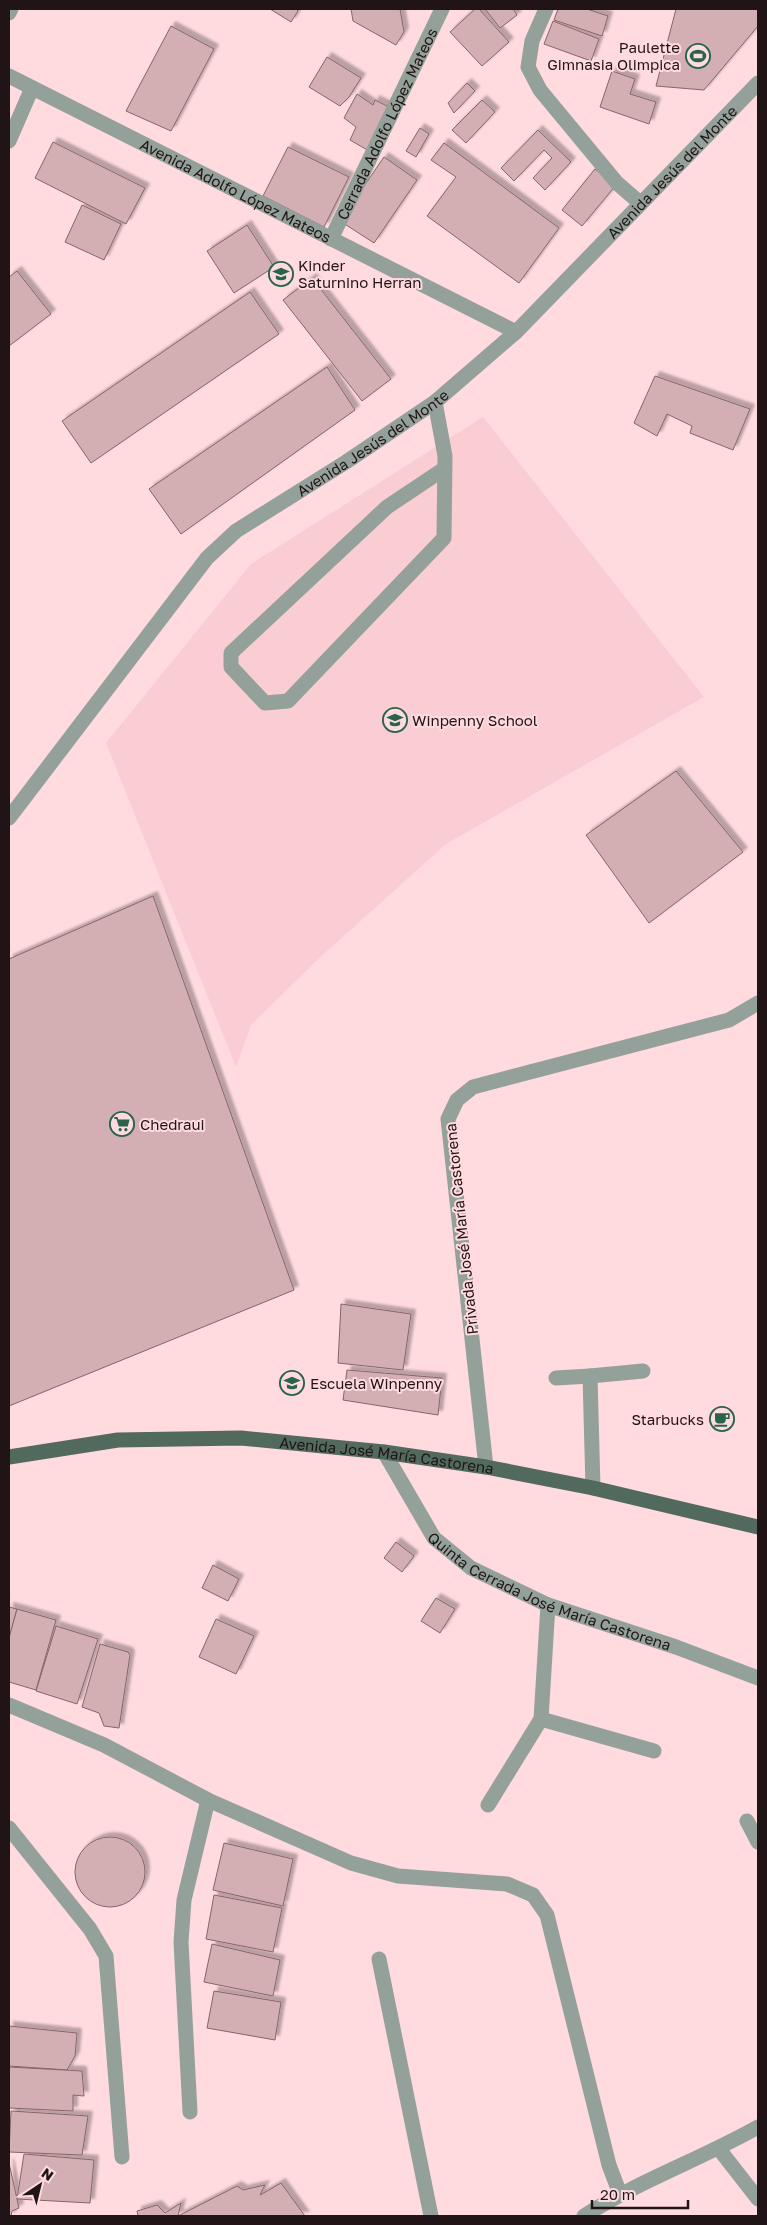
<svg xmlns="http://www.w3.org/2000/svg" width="767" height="2225" font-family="'Golos Text',sans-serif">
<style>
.built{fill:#facdd2}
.building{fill:#d3afb3;stroke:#856568;filter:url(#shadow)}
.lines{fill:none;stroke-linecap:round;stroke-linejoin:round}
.minor{stroke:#94a19a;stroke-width:15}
.major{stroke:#516a5d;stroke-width:15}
.labels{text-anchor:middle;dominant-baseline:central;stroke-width:4;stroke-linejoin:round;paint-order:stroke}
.poi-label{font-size:15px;fill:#211416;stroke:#ffdade;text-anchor:start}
.street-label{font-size:15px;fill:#211416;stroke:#ffdade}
</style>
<defs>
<filter id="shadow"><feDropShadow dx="4.5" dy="-4.5" stdDeviation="1" flood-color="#0004"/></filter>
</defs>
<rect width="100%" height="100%" fill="#ffdade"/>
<path class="built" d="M483,417L704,697L446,844L316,961L251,1025L236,1067L106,743L251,564Z"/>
<g class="building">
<path d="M270,9H296L298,11L291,22Z"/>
<path d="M351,9H400L404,32L396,45L353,21Z"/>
<path d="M475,9H479L509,42L482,66L450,32Z"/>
<path d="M485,9H513L517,15L500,28Z"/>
<path d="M558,9H587L608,16L602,36L554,20Z"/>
<path d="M676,9H758V26L704,90L656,86Z"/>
<path d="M553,21L599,39L591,61L544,44Z"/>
<path d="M171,26L214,49L171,131L126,111Z"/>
<path d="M327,57L361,78L349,97L340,106L309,87Z"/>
<path d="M612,71L635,79L630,94L656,102L649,124L600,107Z"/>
<path d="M467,83L475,91L454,113L448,103Z"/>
<path d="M357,94L373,105L375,100L391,108L369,151L350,140L356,127L344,118Z"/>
<path d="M482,100L495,112L466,143L452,130Z"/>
<path d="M420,128L429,134L416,157L406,151Z"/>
<path d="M538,130L571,162L545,190L533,178L552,158L544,150L514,181L501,168Z"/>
<path d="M53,142L145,188L126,224L35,178Z"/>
<path d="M444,143L559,228L519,283L427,216L456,177L431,160Z"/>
<path d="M288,147L349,177L324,227L263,196Z"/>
<path d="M384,157L417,180L374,243L340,221Z"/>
<path d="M595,169L616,185L582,226L562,210Z"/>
<path d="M82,205L121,224L104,260L65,242Z"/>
<path d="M247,225L274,267L234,293L207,251Z"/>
<path d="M17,271L51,314L9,346V277Z"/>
<path d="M312,278L391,379L362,401L283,300Z"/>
<path d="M250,292L279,334L91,463L62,421Z"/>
<path d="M327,367L355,410L181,534L149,489Z"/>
<path d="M655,376L750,409L733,450L690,433L692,426L667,414L657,436L634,423Z"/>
<path d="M676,771L743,852L649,923L586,835Z"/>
<path d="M153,896L294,1290L9,1406V959Z"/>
<path d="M341,1304L411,1314L403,1370L338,1363Z"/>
<path d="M347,1370L442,1378L438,1415L343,1400Z"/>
<path d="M396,1542L414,1556L402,1572L384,1558Z"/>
<path d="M213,1565L239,1579L228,1601L202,1588Z"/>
<path d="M436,1598L455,1609L440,1633L421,1621Z"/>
<path d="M9,1607L17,1609L9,1638Z"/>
<path d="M17,1609L56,1620L36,1690L9,1682V1638Z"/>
<path d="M216,1619L254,1636L236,1674L199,1657Z"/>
<path d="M56,1626L98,1639L77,1704L36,1691Z"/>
<path d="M100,1644L128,1652L130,1655L119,1728L104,1726L99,1713L82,1707Z"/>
<circle cx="110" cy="1872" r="35"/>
<path d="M224,1843L293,1859L283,1906L213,1890Z"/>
<path d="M214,1895L282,1908L273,1952L206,1939Z"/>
<path d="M212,1944L280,1960L273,1996L204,1982Z"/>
<path d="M214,1991L281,2002L275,2040L207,2028Z"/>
<path d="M9,2026L77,2033L75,2056L67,2070L9,2066Z"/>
<path d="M9,2067L82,2071L84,2096L73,2095V2111L9,2108Z"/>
<path d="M11,2111L88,2116L82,2155L9,2152Z"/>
<path d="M24,2154L94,2160L90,2203L17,2199Z"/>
<path d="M9,2163L19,2208L12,2211L11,2216H9Z"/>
<path d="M281,2183L305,2216H138L137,2211L157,2205L165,2213L181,2203L178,2216L237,2186L243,2190L265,2185L260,2195Z"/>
</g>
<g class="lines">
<g class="minor">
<path d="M546,9L532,41L528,67L540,90L617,183L640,203"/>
<path d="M9,13L11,9"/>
<path id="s1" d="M9,76L516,332"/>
<path d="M9,141L32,88"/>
<path id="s2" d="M331,239L442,9"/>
<path d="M435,402L445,456L444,538L288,701L265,703L231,667V653L387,507L444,469"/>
<path id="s3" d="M9,818L207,558L236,531L346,462L435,402L516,332L758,83"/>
<path d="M556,1378L590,1376"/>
<path id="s4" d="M384,1452L434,1538L471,1568L548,1605L676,1647L758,1678"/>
<path d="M486,1467L448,1119L457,1100L473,1087L729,1020L758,1003"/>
<path d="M593,1488L590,1376L643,1371"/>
<path d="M9,1705L104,1745L208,1800L351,1863L398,1876L507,1884L533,1895L547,1915L609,2165L620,2194"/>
<path d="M541,1719L654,1751"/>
<path d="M488,1805L541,1719L548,1605"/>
<path d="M747,1821L758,1842"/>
<path d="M9,1828L90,1929L106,1956L122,2157"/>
<path d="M379,1959L431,2216"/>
<path d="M190,2112L181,1942L184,1900L208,1800"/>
<path d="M719,2149L758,2199"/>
<path d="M584,2216C639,2181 701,2159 758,2127"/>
</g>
<path class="major" id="s5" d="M9,1457L118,1440L241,1438L384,1452L486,1467L593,1488L758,1527"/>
</g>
<defs>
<symbol id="stadium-ring" viewBox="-11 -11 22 22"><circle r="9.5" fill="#ffdade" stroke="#2a634b" stroke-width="1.5"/><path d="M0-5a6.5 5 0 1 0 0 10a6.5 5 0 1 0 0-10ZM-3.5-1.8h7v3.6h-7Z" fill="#2a634b"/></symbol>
<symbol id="school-ring" viewBox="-11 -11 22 22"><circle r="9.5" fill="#ffdade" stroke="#2a634b" stroke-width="1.5"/><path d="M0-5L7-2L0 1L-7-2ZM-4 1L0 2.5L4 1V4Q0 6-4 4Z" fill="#2a634b"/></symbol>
<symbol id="supermarket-ring" viewBox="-11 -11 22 22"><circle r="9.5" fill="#ffdade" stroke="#2a634b" stroke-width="1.5"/><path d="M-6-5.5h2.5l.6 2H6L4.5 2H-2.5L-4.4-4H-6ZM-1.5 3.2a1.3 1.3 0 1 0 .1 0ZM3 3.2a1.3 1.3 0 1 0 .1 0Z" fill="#2a634b"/></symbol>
<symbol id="cafe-ring" viewBox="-11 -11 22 22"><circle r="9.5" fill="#ffdade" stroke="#2a634b" stroke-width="1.5"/><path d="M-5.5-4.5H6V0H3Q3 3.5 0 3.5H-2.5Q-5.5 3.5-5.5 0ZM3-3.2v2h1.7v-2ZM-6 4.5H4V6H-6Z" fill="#2a634b"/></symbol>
</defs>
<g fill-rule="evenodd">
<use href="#stadium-ring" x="684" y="42" width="28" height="28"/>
<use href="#school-ring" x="267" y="260" width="28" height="28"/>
<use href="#school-ring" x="381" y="706" width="28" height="28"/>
<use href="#supermarket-ring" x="108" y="1110" width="28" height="28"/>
<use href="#school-ring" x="278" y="1369" width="28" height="28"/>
<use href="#cafe-ring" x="708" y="1405" width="28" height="28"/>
</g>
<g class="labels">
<g class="poi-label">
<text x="680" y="47" text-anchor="end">Paulette<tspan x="680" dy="17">Gimnasia Olimpica</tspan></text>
<text x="298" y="265">Kinder<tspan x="298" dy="17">Saturnino Herran</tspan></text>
<text x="412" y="720">Winpenny School</text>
<text x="140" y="1124">Chedraui</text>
<text x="310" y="1383">Escuela Winpenny</text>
<text x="704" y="1419" text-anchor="end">Starbucks</text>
</g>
<g class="street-label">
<text stroke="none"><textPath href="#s2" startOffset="128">Cerrada Adolfo López Mateos</textPath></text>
<text stroke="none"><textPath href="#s3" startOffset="934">Avenida Jesús del Monte</textPath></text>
<text stroke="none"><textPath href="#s1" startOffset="254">Avenida Adolfo López Mateos</textPath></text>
<text stroke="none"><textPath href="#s3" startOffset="529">Avenida Jesús del Monte</textPath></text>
<text transform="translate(461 1229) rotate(-96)">Privada José María Castorena</text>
<text stroke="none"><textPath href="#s5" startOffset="380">Avenida José María Castorena</textPath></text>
<text stroke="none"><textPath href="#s4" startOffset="228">Quinta Cerrada José María Castorena</textPath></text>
</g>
</g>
<rect width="767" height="2225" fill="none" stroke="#211416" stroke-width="20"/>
<g transform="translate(40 2185) rotate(35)" stroke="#ffdade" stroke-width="4" paint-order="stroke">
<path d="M0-4L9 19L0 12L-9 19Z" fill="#211416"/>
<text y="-8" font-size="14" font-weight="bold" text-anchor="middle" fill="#211416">N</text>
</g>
<path d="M592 2200v8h96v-8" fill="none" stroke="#211416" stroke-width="2.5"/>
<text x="600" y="2200" font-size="15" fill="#211416" stroke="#ffdade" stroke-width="4" paint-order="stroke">20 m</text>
</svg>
